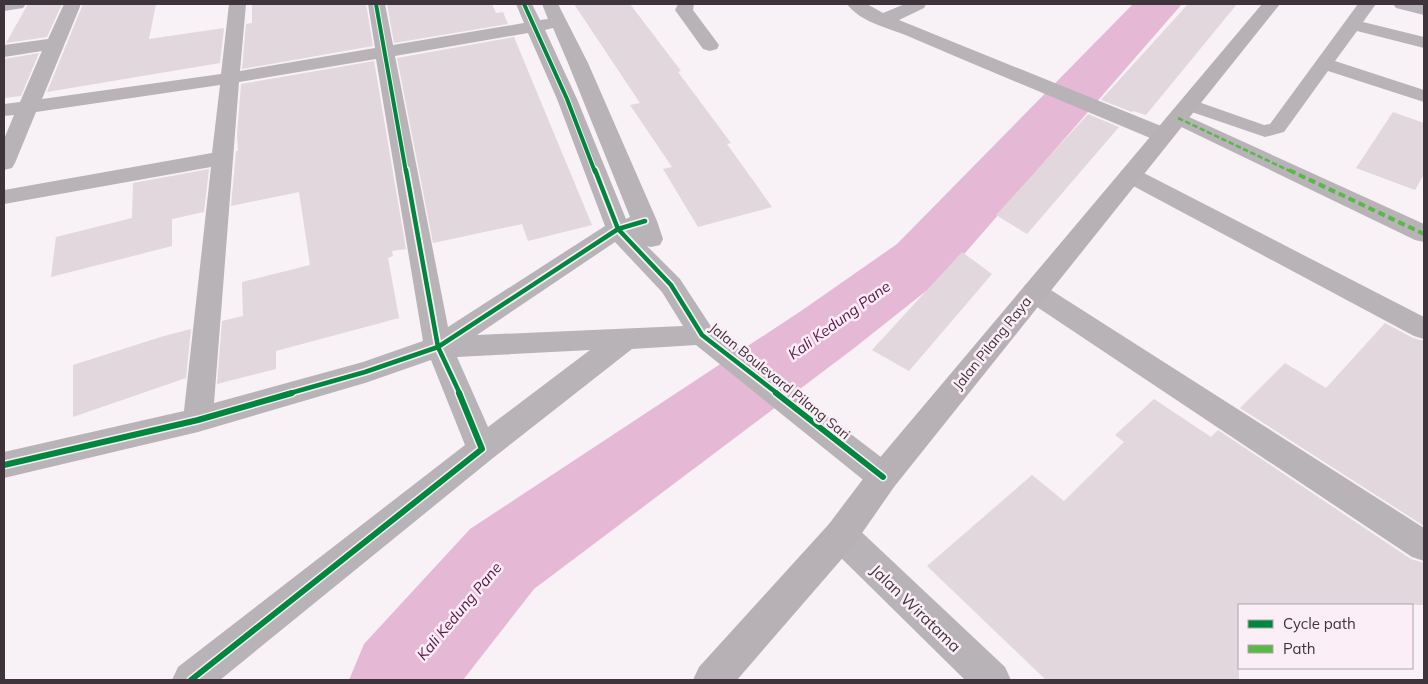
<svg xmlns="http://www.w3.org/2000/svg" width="1428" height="684" font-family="Mulish,sans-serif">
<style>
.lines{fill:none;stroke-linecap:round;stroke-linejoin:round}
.river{fill:#e5b8d6;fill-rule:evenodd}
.building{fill:#e1d7dd}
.minor{fill:#b8b3b6;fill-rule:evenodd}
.highway{fill:#b7b0b4;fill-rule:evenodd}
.quiet-far1{stroke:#58b947;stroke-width:2.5;stroke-dasharray:5.5 2.5;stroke-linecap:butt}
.quiet{stroke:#58b947;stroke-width:4;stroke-dasharray:7 4;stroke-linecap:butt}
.cycleway-far2-casing{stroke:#fbeef6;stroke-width:6}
.cycleway-far1-casing{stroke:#fbeef6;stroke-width:8}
.cycleway-casing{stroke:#fbeef6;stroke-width:9}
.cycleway-far2{stroke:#00873e;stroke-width:4}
.cycleway-far1{stroke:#00873e;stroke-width:4.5}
.cycleway{stroke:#00873e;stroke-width:6}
.labels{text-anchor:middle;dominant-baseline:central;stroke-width:5;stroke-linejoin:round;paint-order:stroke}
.street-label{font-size:14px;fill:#40343c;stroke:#fbeef6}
.water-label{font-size:15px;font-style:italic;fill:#581147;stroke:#fbeef6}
.near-street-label{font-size:16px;fill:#40343c;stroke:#fbeef6}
</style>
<rect width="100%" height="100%" fill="#f8f1f5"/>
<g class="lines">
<path class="river" d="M1133,4H1182L945,276L853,349L534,589L463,680H349L364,644L470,529L801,311L897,244Z"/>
</g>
<g class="building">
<path d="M28,4H62L47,37L6,43Z"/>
<path d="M83,4H156L149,39L224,28L220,63L47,92Z"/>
<path d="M252,4H366L373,46L242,69L246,24L252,23Z"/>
<path d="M387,4H492L496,13L503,12L508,24L394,43Z"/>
<path d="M574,4H630L681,71L678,72L731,143L727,144L772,207L698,227L663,169L672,167L630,105L640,103Z"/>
<path d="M1188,4H1237L1146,115L1133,111L1132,112L1101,100Z"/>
<path d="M514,37L592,225L528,241L522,224L433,243L397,58Z"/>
<path d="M39,53L21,96L4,98V59Z"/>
<path d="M374,61L406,249L392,251L393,256L388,258L399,318L276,351V369L217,384L222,321L243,316L242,282L310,265L299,192L231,206L236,151H238L237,135L241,84Z"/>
<path d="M1393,112L1424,123V174L1415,190L1356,168Z"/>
<path d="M1088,114L1119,127L1027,234L996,215Z"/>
<path d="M209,169L204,212L172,219V246L51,277L56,237L132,218L133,183Z"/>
<path d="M962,252L992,274L909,371L872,350Z"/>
<path d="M1385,323L1413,338L1424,341V526L1240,408L1285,363L1326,388Z"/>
<path d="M191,329L186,378L73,417V365L164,336Z"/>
<path d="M1154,399L1211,437L1218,430L1411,559L1424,563V605H1239V680H1046L927,566L1032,475L1064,501L1124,442L1115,435Z"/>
</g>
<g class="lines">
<g class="minor">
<path d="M4,4H26L23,8L4,11Z"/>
<path d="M64,4H81L42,99L221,74L229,4H246L240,71L375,48L368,4H385L393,45L524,23L516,4H532L540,20L548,19L542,4H558L588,63L657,221L663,239L660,245L651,247L647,246L680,279L712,328L894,467L899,477L894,487L883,491L872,487L696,345L632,349L493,458L220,680H172L178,667L465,445L431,360L365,383L198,432L4,478V452L184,411L211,167L4,204V190L212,153L220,85L36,112L15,163L12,168L4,170V139L14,115L4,116V104L20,102L42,51L4,57V45L48,39ZM553,28L568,63L630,217L626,219L577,99L545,30ZM528,33L557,99L605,226L448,327L395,56ZM376,59L423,341L363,362L214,403L239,82ZM615,242L662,292L683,326L477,335ZM590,350L488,427L457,357Z"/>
<path d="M678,4H694L693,10L719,45L717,49L710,51L703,49L675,10Z"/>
<path d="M847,4H867L883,13L905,4H926L924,8L899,20L1171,130L1174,135L1171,140L1163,141L1155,140C1074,106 992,72 910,37C890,28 861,23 847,4Z"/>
<path d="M1358,4H1376L1363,22L1424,37V48L1357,31L1335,61L1424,90V102L1328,71L1284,132L1265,137L1183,109L1180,105L1183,101L1190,99L1264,125L1270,124Z"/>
<path d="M1393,4L1424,5V15L1396,8Z"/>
<path d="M1178,112L1424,224V242L1415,240L1171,122L1168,118L1171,114Z"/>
<path d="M1130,168L1138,170L1424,317V339L1414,336L1122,180L1119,175L1122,170Z"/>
<path d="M1034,283L1043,285L1424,528V561L1412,557L1025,299L1021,292L1025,285Z"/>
<path d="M841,520L853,524L1005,667L1011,680H965L829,546L824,535L829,524Z"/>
</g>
<path class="highway" d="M1262,4H1280L894,487L853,546L737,680H693L699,667L829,524L872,467Z"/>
<path class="quiet-far1" d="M1178,118L1292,172"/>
<path class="quiet" d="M1289,170L1424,234"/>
<defs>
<g id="cycleway-far2">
<path d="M376,4L406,172"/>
<path d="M524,4L567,99L595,172"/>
</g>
<g id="cycleway-far1">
<path d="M406,170L438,347L460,394"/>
<path d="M595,170L618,229L671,285L702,335L778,394"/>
<path d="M287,394L365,372L438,347L618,229L645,221"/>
</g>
<g id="cycleway">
<path d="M776,393L883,477"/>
<path d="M4,465L198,420L292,393"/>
<path d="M191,680L482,449L459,393"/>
</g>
</defs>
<use href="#cycleway-far2" class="cycleway-far2-casing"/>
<use href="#cycleway-far1" class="cycleway-far1-casing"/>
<use href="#cycleway" class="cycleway-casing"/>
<use href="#cycleway-far2" class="cycleway-far2"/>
<use href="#cycleway-far1" class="cycleway-far1"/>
<use href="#cycleway" class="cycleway"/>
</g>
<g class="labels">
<g class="street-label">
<text transform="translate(992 343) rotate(-51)">Jalan Pilang Raya</text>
<text transform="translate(780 381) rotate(39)">Jalan Boulevard Pilang Sari</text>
</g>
<g class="water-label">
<text transform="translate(839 320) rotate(-36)">Kali Kedung Pane</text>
<text transform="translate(459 611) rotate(-50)">Kali Kedung Pane</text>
</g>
<g class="near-street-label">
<text transform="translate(916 608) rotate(44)">Jalan Wiratama</text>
</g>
</g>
<rect width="1428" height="684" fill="none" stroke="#40343c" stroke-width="10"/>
<rect x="1238" y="604" width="175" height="65" fill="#fbeef6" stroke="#b0a4ac"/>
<rect x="1248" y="620" width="25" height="8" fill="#00873e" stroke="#b0a4ac"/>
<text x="1283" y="629" font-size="15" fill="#40343c">Cycle path</text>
<rect x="1248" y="645" width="25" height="8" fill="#58b947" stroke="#b0a4ac"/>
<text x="1283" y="654" font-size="15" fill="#40343c">Path</text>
</svg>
